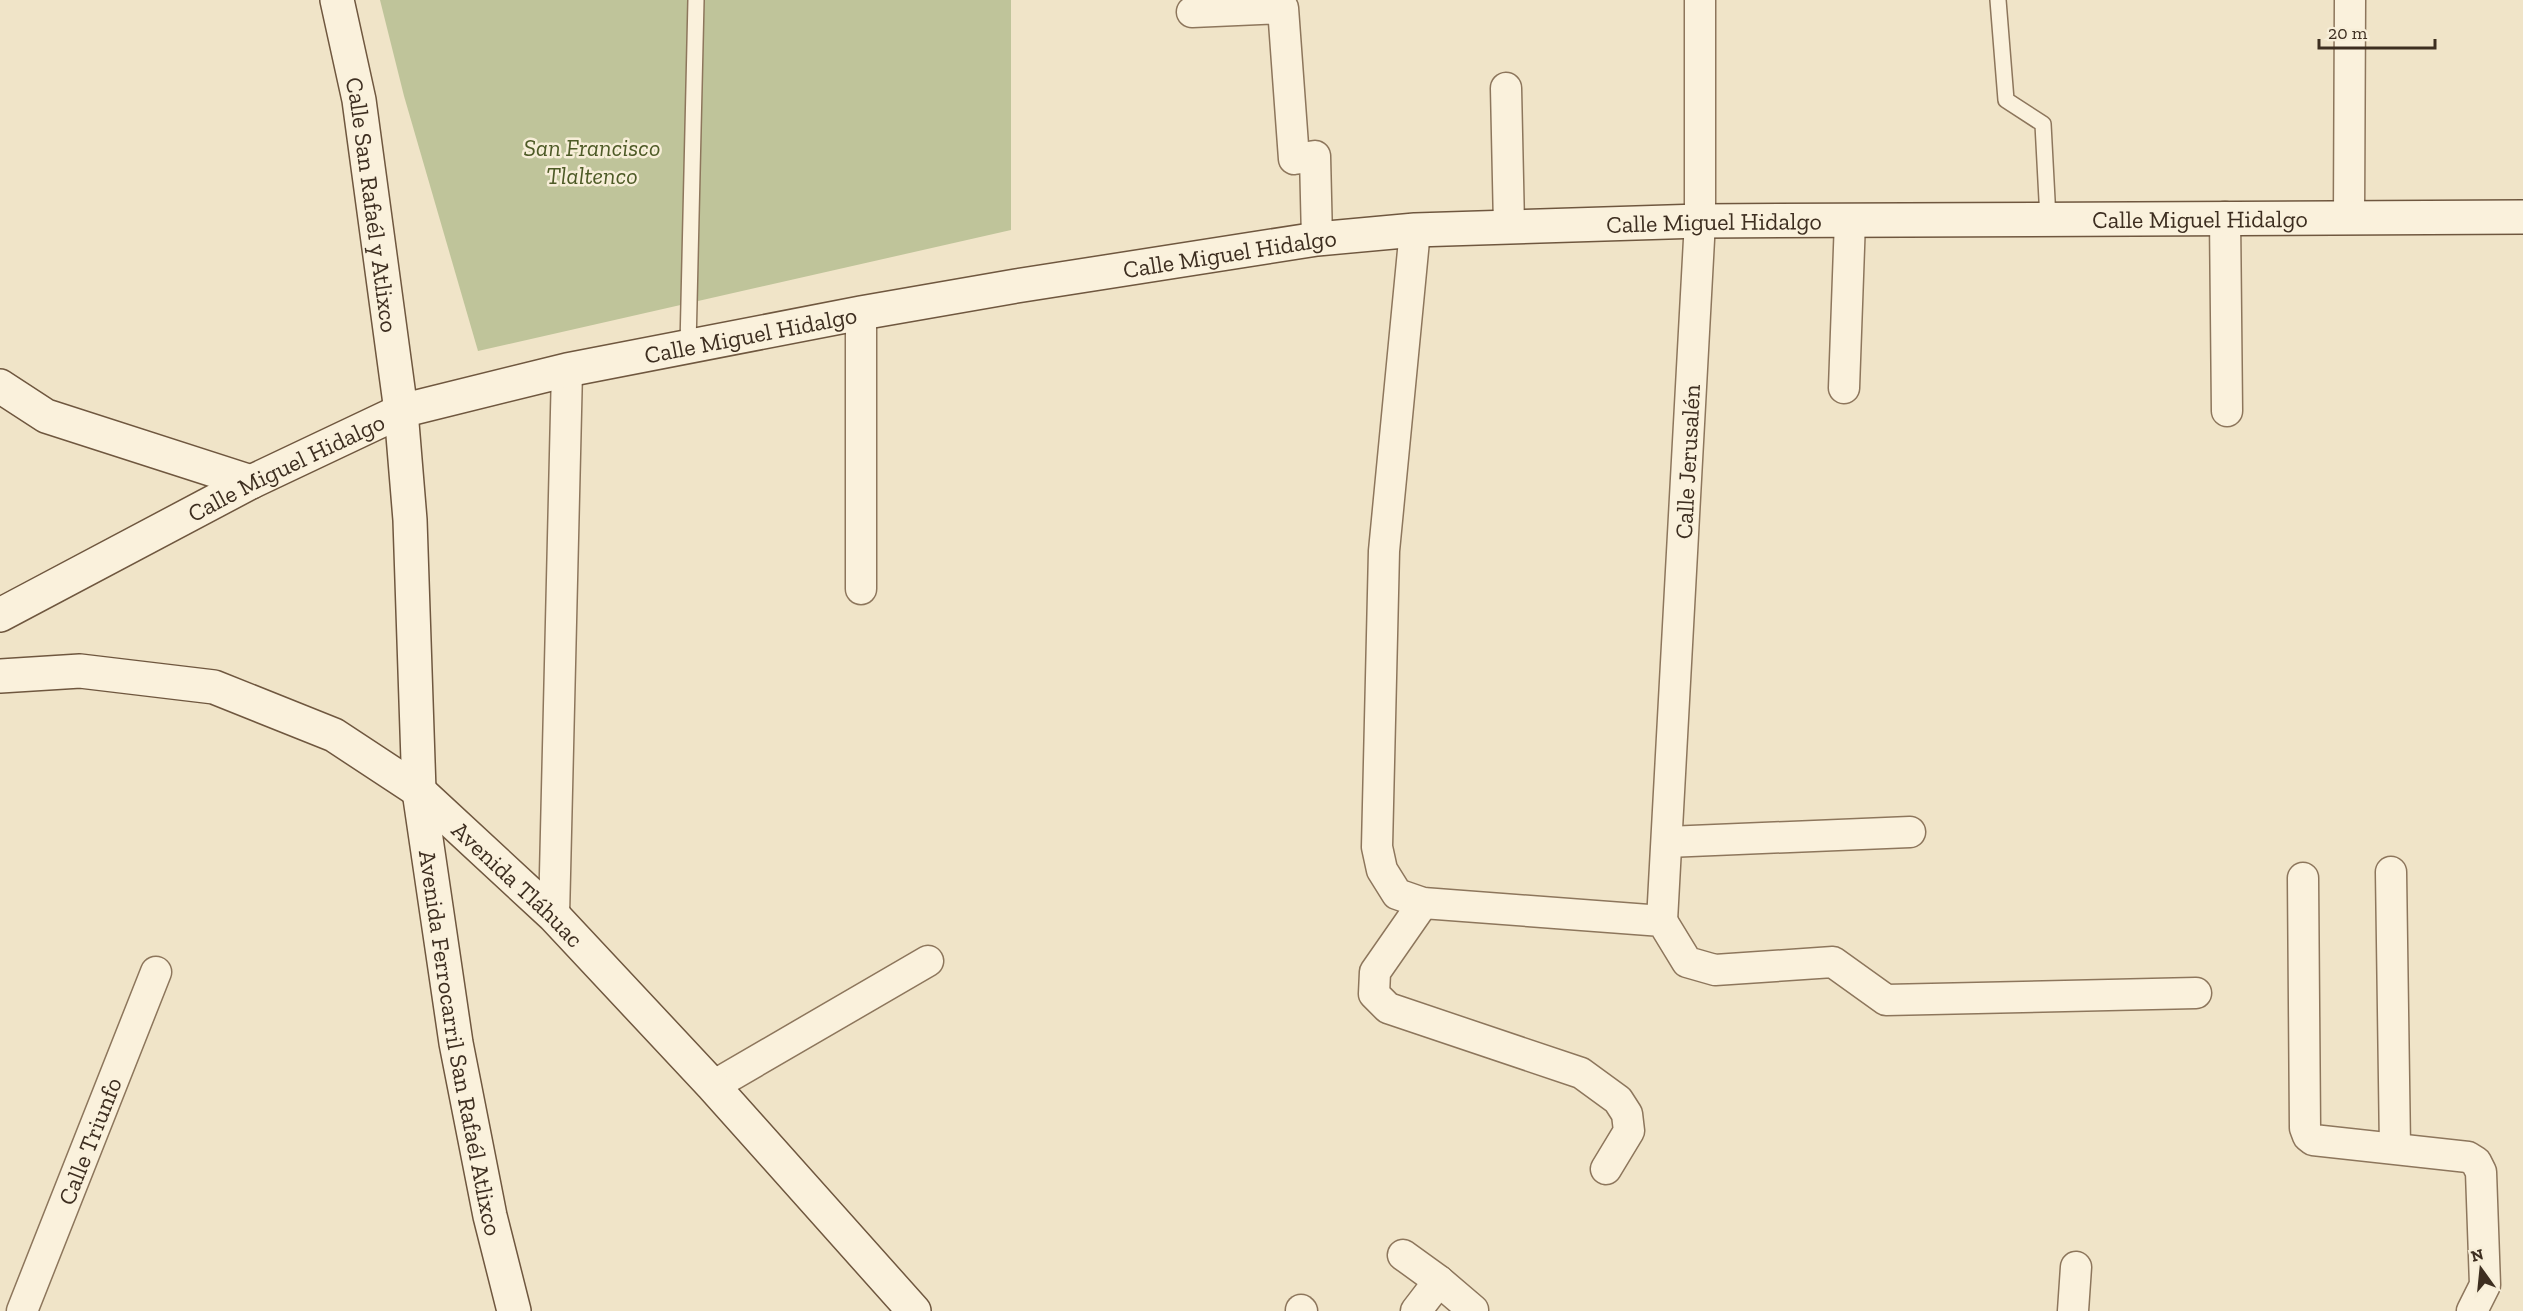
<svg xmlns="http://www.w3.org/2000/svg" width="2523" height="1311" font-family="'Zilla Slab',serif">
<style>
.cemetery{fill:#bfc49a}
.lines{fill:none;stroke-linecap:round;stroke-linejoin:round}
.lane-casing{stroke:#8d765c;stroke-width:18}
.street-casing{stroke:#8d765c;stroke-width:33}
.secondary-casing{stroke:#6f573f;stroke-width:36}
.lane{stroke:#faf1dc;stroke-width:15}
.street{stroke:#faf1dc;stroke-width:30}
.secondary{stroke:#faf1dc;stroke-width:33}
.labels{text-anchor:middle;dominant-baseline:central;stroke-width:5;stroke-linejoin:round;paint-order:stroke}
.park-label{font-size:24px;font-style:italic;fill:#4d5a26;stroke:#f7eed8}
.street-label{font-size:24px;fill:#3d2e20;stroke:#f7eed8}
</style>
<rect width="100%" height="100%" fill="#f0e4c8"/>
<path class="cemetery" d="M380,0H1011V230L478,351L404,96Z"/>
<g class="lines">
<defs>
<g id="lane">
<path d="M1998,0L2006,100L2043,124L2048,219"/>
<path d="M688,346L696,0"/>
</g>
<g id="street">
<path d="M1192,12L1283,8L1294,159L1315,156L1317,239"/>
<path d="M1506,88L1509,226"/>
<path d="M2349,216L2350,0"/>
<path d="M2225,217L2227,411"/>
<path d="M1415,230L1384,551L1377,847L1382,870L1397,894L1423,903L1662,921L1687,962L1715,970L1833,962L1886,1000L2196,993"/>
<path d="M861,313V589"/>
<path d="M1844,388L1850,220"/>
<path d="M1667,842L1910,832"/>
<path d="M2391,872L2395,1148"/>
<path d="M2303,878L2305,1128L2308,1136L2313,1140L2468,1157L2476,1162L2481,1172L2485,1285L2472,1311"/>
<path d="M1423,903L1375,972L1374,994L1388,1008L1581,1073L1618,1100L1627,1114L1629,1131L1606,1169"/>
<path d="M554,916L567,370"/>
<path id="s1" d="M1662,921L1700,221V0"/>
<path d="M713,1086L928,961"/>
<path d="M1403,1255L1439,1281L1473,1310"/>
<path d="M1301,1310L1302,1311"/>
<path id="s2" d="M22,1311L156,972"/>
<path d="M1416,1311L1439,1281"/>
<path d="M2073,1311L2076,1267"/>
</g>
<g id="secondary">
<path id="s3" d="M337,0L359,100L401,411L410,520L419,791L456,1043L490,1216L514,1311"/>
<path d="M0,386L46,416L251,482"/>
<path id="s4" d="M0,615L251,482L401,411L567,370L861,313L1016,286L1317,239L1415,230L1700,221L2523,217"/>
<path id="s5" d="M0,676L80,671L214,687L334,735L419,791L554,916L713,1086L914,1311"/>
</g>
</defs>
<use href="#lane" class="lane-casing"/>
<use href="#street" class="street-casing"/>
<use href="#secondary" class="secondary-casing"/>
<use href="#lane" class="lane"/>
<use href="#street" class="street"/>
<use href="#secondary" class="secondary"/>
</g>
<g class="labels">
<g class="park-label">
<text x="592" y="147">San Francisco<tspan x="592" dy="28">Tlaltenco</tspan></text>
</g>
<g class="street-label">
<text stroke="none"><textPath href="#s3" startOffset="208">Calle San Rafaél y Atlixco</textPath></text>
<text stroke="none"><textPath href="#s4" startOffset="2266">Calle Miguel Hidalgo</textPath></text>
<text stroke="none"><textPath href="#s4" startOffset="1780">Calle Miguel Hidalgo</textPath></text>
<text stroke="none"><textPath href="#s4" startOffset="1294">Calle Miguel Hidalgo</textPath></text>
<text stroke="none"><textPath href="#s4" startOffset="808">Calle Miguel Hidalgo</textPath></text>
<text stroke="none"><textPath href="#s1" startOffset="460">Calle Jerusalén</textPath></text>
<text stroke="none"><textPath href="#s4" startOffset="322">Calle Miguel Hidalgo</textPath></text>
<text stroke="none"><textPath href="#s5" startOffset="582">Avenida Tláhuac</textPath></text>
<text stroke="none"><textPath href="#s3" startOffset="1052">Avenida Ferrocarril San Rafaél Atlixco</textPath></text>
<text stroke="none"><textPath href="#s2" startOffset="183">Calle Triunfo</textPath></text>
</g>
</g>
<g transform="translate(2481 1269) rotate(345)" stroke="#f7eed8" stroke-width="4.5" paint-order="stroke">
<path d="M0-4.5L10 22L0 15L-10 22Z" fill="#3d2e20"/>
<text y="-9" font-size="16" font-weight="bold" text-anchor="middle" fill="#3d2e20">N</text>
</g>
<path d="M2319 39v9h116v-9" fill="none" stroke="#3d2e20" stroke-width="3"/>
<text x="2328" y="39" font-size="18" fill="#3d2e20" stroke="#f7eed8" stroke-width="4.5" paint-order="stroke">20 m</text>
</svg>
